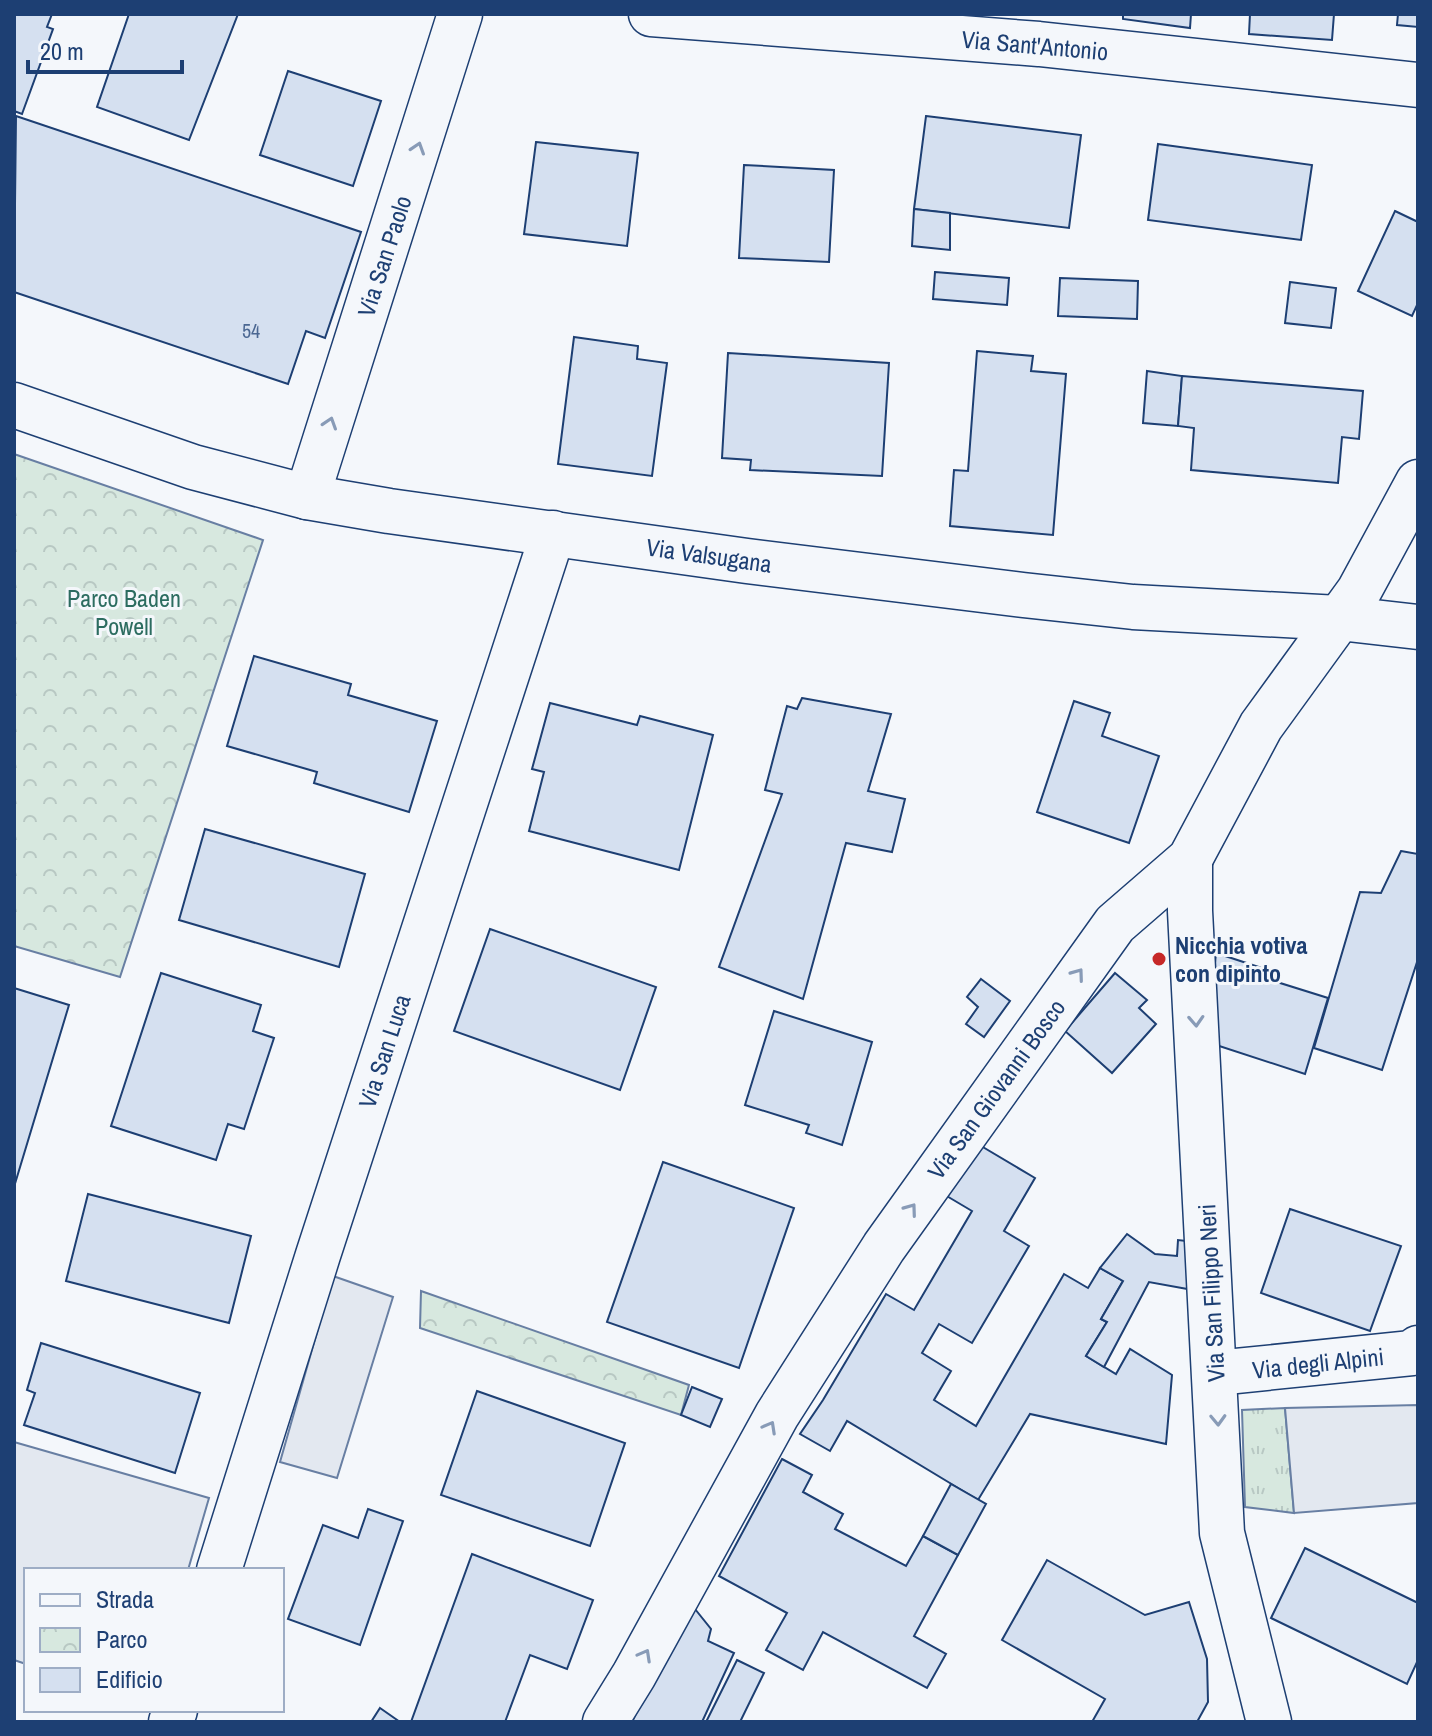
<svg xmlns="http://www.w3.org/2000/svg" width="1432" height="1736" font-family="'Archivo Narrow',sans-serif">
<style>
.grass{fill:url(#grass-tufts);stroke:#687fa3;stroke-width:2}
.park{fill:url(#park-crowns);stroke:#687fa3;stroke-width:2}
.parking{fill:#e3e8f0;stroke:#687fa3;stroke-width:2}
.building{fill:#d5e0f0;stroke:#1d3f73;stroke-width:2}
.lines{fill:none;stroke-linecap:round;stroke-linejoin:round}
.minor-casing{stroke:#1d3f73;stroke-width:47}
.major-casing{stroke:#1d3f73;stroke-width:47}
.minor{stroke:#f4f7fb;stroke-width:44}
.major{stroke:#f4f7fb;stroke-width:44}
.oneway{stroke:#889bb7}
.poi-dot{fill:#c62828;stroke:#f4f7fb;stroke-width:3}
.labels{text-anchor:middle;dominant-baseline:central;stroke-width:6;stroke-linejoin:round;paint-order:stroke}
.number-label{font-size:20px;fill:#4b6792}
.street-label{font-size:24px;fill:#1d3f73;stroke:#f4f7fb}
.park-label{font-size:24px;fill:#2c6c60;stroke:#f4f7fb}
.poi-label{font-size:24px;font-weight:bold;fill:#1d3f73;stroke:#f4f7fb;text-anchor:start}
</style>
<defs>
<pattern id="grass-tufts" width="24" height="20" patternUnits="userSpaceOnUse" patternTransform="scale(2)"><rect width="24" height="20" fill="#d7e8df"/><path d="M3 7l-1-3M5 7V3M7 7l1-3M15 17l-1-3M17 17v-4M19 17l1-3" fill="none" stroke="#b8c8c3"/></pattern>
<pattern id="park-crowns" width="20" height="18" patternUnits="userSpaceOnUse" patternTransform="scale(2)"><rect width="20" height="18" fill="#d7e8df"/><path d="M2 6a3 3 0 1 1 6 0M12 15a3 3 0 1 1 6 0" fill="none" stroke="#b8c8c3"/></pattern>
</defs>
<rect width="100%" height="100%" fill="#f4f7fb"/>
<path class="grass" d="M1285,1408L1294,1513L1245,1507L1242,1410Z"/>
<g class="park">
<path d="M14,454L263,540L120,977L14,946Z"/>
<path d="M421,1291L689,1385L681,1415L420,1328Z"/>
</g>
<g class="parking">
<path d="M333,1276L393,1297L337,1478L280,1462Z"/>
<path d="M1418,1405V1503L1294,1513L1285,1408Z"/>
<path d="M14,1442L209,1498L188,1570H26V1664L14,1660Z"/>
</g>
<g class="building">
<path d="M14,14H52L47,27L53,29L22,114L14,111Z"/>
<path d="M129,14H238L189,140L97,107Z"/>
<path d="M1123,14H1191L1190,28L1123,19Z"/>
<path d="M1250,14H1334L1332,40L1249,34Z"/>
<path d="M1398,14H1418V27L1397,25Z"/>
<path d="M288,71L381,101L353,186L260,155Z"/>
<path d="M16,116L361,232L325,338L306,331L288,384L14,292Z"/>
<path d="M926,116L1081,135L1069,228L914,209Z"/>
<path d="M536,142L638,153L627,246L524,234Z"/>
<path d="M1158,144L1312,165L1301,240L1148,220Z"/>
<path d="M744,165L834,170L829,262L739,258Z"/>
<path d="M914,209L950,213V250L912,246Z"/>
<path d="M1395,211L1418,222V303L1412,316L1358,291Z"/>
<path d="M935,272L1009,278L1007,305L933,299Z"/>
<path d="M1060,278L1138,281L1137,319L1058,316Z"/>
<path d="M1290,282L1336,288L1331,328L1285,323Z"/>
<path d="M574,337L638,346L637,359L667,363L652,476L558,464Z"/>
<path d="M977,351L1033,356L1031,371L1066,374L1053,535L950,526L954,470L968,471Z"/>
<path d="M728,353L889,363L882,476L750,470L751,460L722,458Z"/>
<path d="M1147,371L1182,376L1178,426L1143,423Z"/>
<path d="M1182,376L1363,391L1359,439L1342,437L1338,483L1191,470L1194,428L1178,426Z"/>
<path d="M254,656L351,684L348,695L437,721L409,812L314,783L317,772L227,746Z"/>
<path d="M802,698L891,714L868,791L905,799L892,852L846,843L803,999L719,967L782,794L765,790L787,706L797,709Z"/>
<path d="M1074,701L1110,713L1102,736L1159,756L1129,843L1037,812Z"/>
<path d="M550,703L637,725L640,716L713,735L679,870L529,831L544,772L532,769Z"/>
<path d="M205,829L365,874L339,967L179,920Z"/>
<path d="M1401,851L1418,854V959L1382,1070L1314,1048L1360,892L1381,893Z"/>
<path d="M490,929L656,987L620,1090L454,1031Z"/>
<path d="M1216,953L1280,974L1277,982L1328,998L1305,1074L1207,1042Z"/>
<path d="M161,973L261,1005L253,1031L274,1038L244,1129L228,1124L216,1160L111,1126Z"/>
<path d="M1115,973L1147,1000L1139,1008L1156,1024L1112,1073L1065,1031Z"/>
<path d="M981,979L1010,1001L984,1037L966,1024L978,1007L967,997Z"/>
<path d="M14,988L69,1005L14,1187Z"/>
<path d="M774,1011L872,1042L842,1145L806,1133L809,1125L745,1105Z"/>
<path d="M971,1140L1035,1178L1004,1231L1029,1246L972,1343L939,1324L922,1353L951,1371L934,1400L976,1426L1064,1274L1088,1288L1100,1268L1123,1281L1101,1319L1107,1322L1086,1356L1116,1374L1130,1349L1172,1375L1166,1444L1030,1414L978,1500L847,1421L830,1451L800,1434L823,1400L886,1294L914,1310L972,1211L940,1192Z"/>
<path d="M663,1162L794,1208L739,1368L607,1322Z"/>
<path d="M88,1194L251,1236L229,1323L66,1281Z"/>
<path d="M1290,1209L1401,1246L1370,1331L1261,1293Z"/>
<path d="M1127,1234L1155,1254L1177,1256L1178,1240L1195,1242L1193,1290L1149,1282L1104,1367L1086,1356L1107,1322L1101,1319L1123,1281L1100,1268Z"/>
<path d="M41,1343L200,1393L175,1473L24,1425L35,1393L27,1390Z"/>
<path d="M692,1387L722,1399L710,1427L681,1415Z"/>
<path d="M477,1391L625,1443L590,1546L441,1495Z"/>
<path d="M782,1459L812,1475L803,1492L843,1514L835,1529L906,1566L923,1536L958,1555L914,1636L946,1654L927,1688L823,1632L803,1670L766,1650L787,1613L719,1576Z"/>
<path d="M951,1484L986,1504L958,1555L923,1536Z"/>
<path d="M368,1509L403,1521L360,1645L288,1619L323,1525L358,1538Z"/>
<path d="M1305,1548L1418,1603V1660L1407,1684L1271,1618Z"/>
<path d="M472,1554L593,1600L567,1669L530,1655L505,1722H411Z"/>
<path d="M1047,1560L1145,1615L1189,1602L1207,1659L1208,1702L1197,1722H1092L1105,1699L1002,1640Z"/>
<path d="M695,1609L711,1629L708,1641L734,1653L702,1722H632L677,1625Z"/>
<path d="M737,1660L764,1673L740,1722H706Z"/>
<path d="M380,1708L400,1722H371Z"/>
</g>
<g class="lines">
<defs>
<g id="minor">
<path d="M651,14L1039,44L1418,85"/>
<path d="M307,497L460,14"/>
<path d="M1190,859V911L1222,1533L1269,1722"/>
<path d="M1216,1373L1412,1353L1418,1348"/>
<path d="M219,1570L318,1255L553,533"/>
<path d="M171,1722L175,1710"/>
<path d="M605,1722L634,1675L777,1415L884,1247L1115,924L1190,859L1261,726L1359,591L1418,482"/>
</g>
<path id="major" d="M14,405L193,467L307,497L389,511L747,561L1023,595L1133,607L1339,618L1418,627"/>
</defs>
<use href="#minor" class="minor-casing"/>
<use href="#major" class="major-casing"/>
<use href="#minor" class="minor"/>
<use href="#major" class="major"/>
</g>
<defs><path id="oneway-chevron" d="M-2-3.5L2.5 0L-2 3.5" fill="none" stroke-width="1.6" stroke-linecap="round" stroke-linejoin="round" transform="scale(2)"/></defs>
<g class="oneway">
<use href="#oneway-chevron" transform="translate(418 148) rotate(-72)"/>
<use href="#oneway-chevron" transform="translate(330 423) rotate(-72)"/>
<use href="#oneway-chevron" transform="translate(1078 974) rotate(-54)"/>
<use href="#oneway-chevron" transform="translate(1196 1021) rotate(87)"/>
<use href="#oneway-chevron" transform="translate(911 1209) rotate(-54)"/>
<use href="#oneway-chevron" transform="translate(1218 1420) rotate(88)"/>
<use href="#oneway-chevron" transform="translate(770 1427) rotate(-61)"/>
<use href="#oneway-chevron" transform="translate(645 1655) rotate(-61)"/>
</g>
<circle class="poi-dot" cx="1159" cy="959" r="8"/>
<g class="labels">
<g class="number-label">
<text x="251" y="330">54</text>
</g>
<g class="street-label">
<text transform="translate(1035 45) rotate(5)">Via Sant'Antonio</text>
<text transform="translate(384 256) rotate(-72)">Via San Paolo</text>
<text transform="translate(709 555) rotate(8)">Via Valsugana</text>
<text transform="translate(384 1051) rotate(-72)">Via San Luca</text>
<text transform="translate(996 1089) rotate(-54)">Via San Giovanni Bosco</text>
<text transform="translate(1211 1293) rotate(-93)">Via San Filippo Neri</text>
<text transform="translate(1318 1363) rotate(-6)">Via degli Alpini</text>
</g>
<g class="park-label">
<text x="124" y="598">Parco Baden<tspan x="124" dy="28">Powell</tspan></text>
</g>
<g class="poi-label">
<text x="1175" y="945">Nicchia votiva<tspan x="1175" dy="28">con dipinto</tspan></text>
</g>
</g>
<rect width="1432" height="1736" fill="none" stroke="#1d3f73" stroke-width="32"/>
<rect x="24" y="1568" width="260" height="144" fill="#f4f7fb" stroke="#9eadc5" stroke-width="2"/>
<rect x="40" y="1594" width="40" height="12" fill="#f4f7fb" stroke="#9eadc5" stroke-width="2"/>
<text x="96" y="1608" font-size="24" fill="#1d3f73">Strada</text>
<rect x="40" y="1628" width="40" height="24" fill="url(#park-crowns)" stroke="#9eadc5" stroke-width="2"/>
<text x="96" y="1648" font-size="24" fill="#1d3f73">Parco</text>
<rect x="40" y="1668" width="40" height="24" fill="#d5e0f0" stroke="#9eadc5" stroke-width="2"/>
<text x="96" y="1688" font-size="24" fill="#1d3f73">Edificio</text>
<path d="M28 60v12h154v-12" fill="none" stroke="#1d3f73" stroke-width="4"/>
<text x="40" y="60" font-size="24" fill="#1d3f73" stroke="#f4f7fb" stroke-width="6" paint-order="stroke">20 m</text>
</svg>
